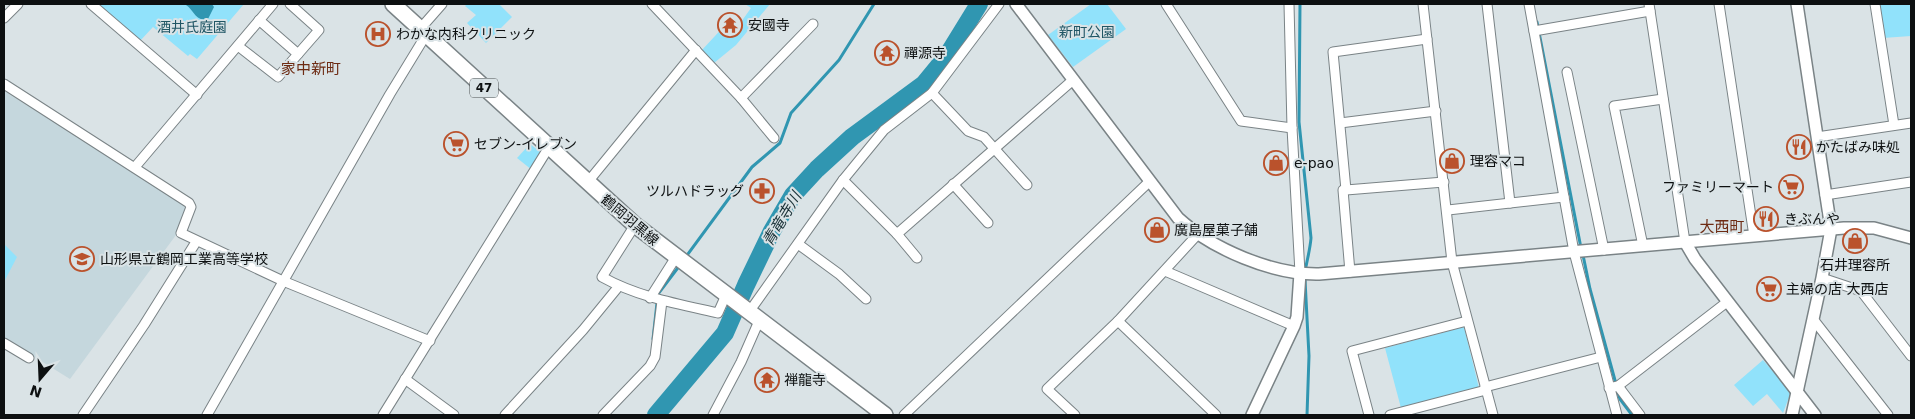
<svg xmlns="http://www.w3.org/2000/svg" width="1915" height="419" font-family="'DejaVu Sans','Noto Sans JP',sans-serif">
<style>
.built{fill:#c5d7dd}
.green{fill:#91e2fb}
.water{fill:#3096b1}
.lines{fill:none;stroke-linecap:round;stroke-linejoin:round}
.stream{stroke:#3096b1;stroke-width:3}
.river{stroke:#3096b1;stroke-width:18}
.minor-casing{stroke:#7a8386;stroke-width:11}
.tertiary-casing{stroke:#7a8386;stroke-width:14}
.primary-casing{stroke:#7a8386;stroke-width:18}
.minor{stroke:#fff;stroke-width:9}
.tertiary{stroke:#fff;stroke-width:11}
.primary{stroke:#fff;stroke-width:15}
.labels{text-anchor:middle;dominant-baseline:central;stroke-width:4;stroke-linejoin:round;paint-order:stroke}
.shield{fill:#dae3e6;stroke:#4a4f51;stroke-width:1}
.shield-label{font-size:12px;font-weight:bold;fill:#0d1011}
.poi-label{font-size:14px;fill:#0d1011;stroke:#dae3e6;text-anchor:start}
.park-label{font-size:14px;fill:#205665;stroke:#dae3e6}
.street-label{font-size:14px;fill:#0d1011;stroke:#dae3e6}
.neighbourhood-label{font-size:15px;fill:#6d2b13;stroke:#dae3e6}
.water-label{font-size:15px;font-style:italic;fill:#193036;stroke:#dae3e6}
</style>
<rect width="100%" height="100%" fill="#dae3e6"/>
<path class="built" d="M4,91L186,204L187,208L176,235L70,379L4,338Z"/>
<g class="green">
<path d="M94,4H244L197,59L190,54L188,56L153,27L139,42Z"/>
<path d="M467,4H499L512,17L486,43L467,23L476,15L465,6Z"/>
<path d="M745,4H770L736,45L714,63L702,50L727,23L736,29L751,8Z"/>
<path d="M1091,4H1107L1126,29L1073,67L1048,35Z"/>
<path d="M1877,4H1911V36L1883,38Z"/>
<path d="M530,144L543,154L532,170L517,158Z"/>
<path d="M4,244L17,257L4,282Z"/>
<path d="M1464,327L1479,388L1401,408L1385,348Z"/>
<path d="M1763,360L1791,392L1783,413L1767,394L1753,406L1734,385Z"/>
</g>
<path class="water" d="M184,4H212L214,7L208,19C194,22 194,8 184,4Z"/>
<g class="lines">
<g class="stream">
<path d="M1300,4L1299,122L1311,238C1310,250 1307,260 1305,272"/>
<path d="M1537,22L1581,248"/>
<path d="M1583,255L1590,289L1616,384"/>
<path d="M685,258L752,167L780,143L791,113L839,60L874,4"/>
<path d="M1305,280L1309,356L1307,415"/>
<path d="M653,339L658,294L680,265"/>
<path d="M1617,390L1620,399L1632,415"/>
</g>
<path class="river" d="M656,415L725,333L746,285L772,231L793,195L817,169L852,137L924,84L947,56L979,4"/>
<defs>
<g id="minor">
<path d="M91,4L197,95"/>
<path d="M652,4L741,98L774,138"/>
<path d="M1166,4L1241,121L1292,128"/>
<path d="M1289,4L1292,128L1300,273"/>
<path d="M1423,4L1452,262L1493,415"/>
<path d="M1487,4L1510,203"/>
<path d="M1529,4L1574,252L1617,415"/>
<path d="M1649,4L1685,242"/>
<path d="M1719,4L1754,236"/>
<path d="M1875,4L1894,125"/>
<path d="M4,18L18,4"/>
<path d="M259,20L298,54"/>
<path d="M420,29L442,4"/>
<path d="M1534,31L1650,11"/>
<path d="M238,46L278,77L319,30L290,4"/>
<path d="M1567,72L1604,250"/>
<path d="M4,84L189,203L191,207L181,233L283,281L430,341"/>
<path d="M932,93L968,131L984,137L1027,185"/>
<path d="M741,98L813,24"/>
<path d="M1340,123L1436,111"/>
<path d="M1817,137L1911,123"/>
<path d="M135,167L273,4"/>
<path d="M843,180L897,234L1073,80"/>
<path d="M587,183L696,50"/>
<path d="M953,184L988,223"/>
<path d="M1346,190L1444,182"/>
<path d="M1825,195L1911,182"/>
<path d="M1448,210L1564,197"/>
<path d="M635,225L602,277C638,297 678,304 718,313L726,295"/>
<path d="M897,234L917,258"/>
<path d="M798,244L839,274L866,299"/>
<path d="M1643,246L1614,106L1663,99"/>
<path d="M1165,271L1294,326"/>
<path d="M1350,272L1343,190H1346L1333,52L1427,39"/>
<path d="M1822,278L1861,291L1911,356"/>
<path d="M650,298L676,257"/>
<path d="M754,305L843,180L884,130L932,93L999,4"/>
<path d="M1813,319L1888,415"/>
<path d="M1118,321L1216,415"/>
<path d="M4,343L29,358"/>
<path d="M405,379L454,415"/>
<path d="M1618,386L1640,415"/>
<path d="M1485,387L1601,357"/>
<path d="M1609,388L1618,386L1727,302"/>
<path d="M83,415L144,325L196,242"/>
<path d="M207,415L390,94L426,35"/>
<path d="M383,415L549,147"/>
<path d="M505,415L583,330L619,286"/>
<path d="M603,415L650,366L655,357L662,301"/>
<path d="M713,415L741,362L759,321"/>
<path d="M904,415L1150,181"/>
<path d="M1075,415L1047,389L1118,321L1198,234"/>
<path d="M1369,415L1352,351L1467,321"/>
<path d="M1390,415L1486,390"/>
</g>
<g id="tertiary">
<path d="M1016,4L1178,218C1212,249 1273,275 1319,274L1844,228H1874L1911,238"/>
<path d="M1685,242L1695,259L1815,415"/>
<path d="M1252,415L1294,326L1297,317L1300,273"/>
<path d="M1792,415L1822,278L1831,229L1797,4"/>
</g>
<path id="primary" d="M393,4L635,225L885,415"/>
</defs>
<use href="#minor" class="minor-casing"/>
<use href="#tertiary" class="tertiary-casing"/>
<use href="#primary" class="primary-casing"/>
<use href="#minor" class="minor"/>
<use href="#tertiary" class="tertiary"/>
<use href="#primary" class="primary"/>
</g>
<defs>
<symbol id="temple-ring" viewBox="-11 -11 22 22"><circle r="9.5" fill="#dae3e6" stroke="#ba522c" stroke-width="1.5"/><path d="M0-6L5-2H3V0L6.5 2.5H4V6H1.5V3h-3V6H-4V2.5H-6.5L-3 0V-2H-5Z" fill="#ba522c"/></symbol>
<symbol id="hospital-ring" viewBox="-11 -11 22 22"><circle r="9.5" fill="#dae3e6" stroke="#ba522c" stroke-width="1.5"/><path d="M-5-5h3v3.5h4V-5h3V5h-3V1.5h-4V5h-3Z" fill="#ba522c"/></symbol>
<symbol id="supermarket-ring" viewBox="-11 -11 22 22"><circle r="9.5" fill="#dae3e6" stroke="#ba522c" stroke-width="1.5"/><path d="M-6-5.5h2.5l.6 2H6L4.5 2H-2.5L-4.4-4H-6ZM-1.5 3.2a1.3 1.3 0 1 0 .1 0ZM3 3.2a1.3 1.3 0 1 0 .1 0Z" fill="#ba522c"/></symbol>
<symbol id="restaurant-ring" viewBox="-11 -11 22 22"><circle r="9.5" fill="#dae3e6" stroke="#ba522c" stroke-width="1.5"/><path d="M-5-6h1v4h1v-4h1v4h1v-4h1v5L-1.5 .5V6h-2V.5L-5-1ZM5-6V6H3V1.5H1.5Q1.5-4 5-6Z" fill="#ba522c"/></symbol>
<symbol id="shop-ring" viewBox="-11 -11 22 22"><circle r="9.5" fill="#dae3e6" stroke="#ba522c" stroke-width="1.5"/><path d="M-5-2.5h2.3a2.7 3.5 0 0 1 5.4 0H5L5.5 6h-11ZM-1.5-2.5h3a1.5 2.3 0 0 0-3 0Z" fill="#ba522c"/></symbol>
<symbol id="pharmacy-ring" viewBox="-11 -11 22 22"><circle r="9.5" fill="#dae3e6" stroke="#ba522c" stroke-width="1.5"/><path d="M-2-6h4v4h4v4h-4v4h-4v-4h-4v-4h4Z" fill="#ba522c"/></symbol>
<symbol id="school-ring" viewBox="-11 -11 22 22"><circle r="9.5" fill="#dae3e6" stroke="#ba522c" stroke-width="1.5"/><path d="M0-5L7-2L0 1L-7-2ZM-4 1L0 2.5L4 1V4Q0 6-4 4Z" fill="#ba522c"/></symbol>
</defs>
<g fill-rule="evenodd">
<use href="#temple-ring" x="716" y="11" width="28" height="28"/>
<use href="#hospital-ring" x="364" y="20" width="28" height="28"/>
<use href="#temple-ring" x="873" y="39" width="28" height="28"/>
<use href="#supermarket-ring" x="442" y="130" width="28" height="28"/>
<use href="#restaurant-ring" x="1785" y="133" width="28" height="28"/>
<use href="#shop-ring" x="1438" y="147" width="28" height="28"/>
<use href="#shop-ring" x="1262" y="149" width="28" height="28"/>
<use href="#supermarket-ring" x="1777" y="173" width="28" height="28"/>
<use href="#pharmacy-ring" x="748" y="177" width="28" height="28"/>
<use href="#restaurant-ring" x="1752" y="205" width="28" height="28"/>
<use href="#shop-ring" x="1143" y="216" width="28" height="28"/>
<use href="#shop-ring" x="1841" y="227" width="28" height="28"/>
<use href="#school-ring" x="68" y="245" width="28" height="28"/>
<use href="#supermarket-ring" x="1755" y="275" width="28" height="28"/>
<use href="#temple-ring" x="753" y="366" width="28" height="28"/>
</g>
<g class="labels">
<rect class="shield" x="470" y="78.5" width="28" height="19" rx="4"/>
<g class="shield-label">
<text x="484" y="88">47</text>
</g>
<g class="poi-label">
<text x="748" y="25">安國寺</text>
<text x="396" y="34">わかな内科クリニック</text>
<text x="904" y="53">禪源寺</text>
<text x="474" y="144">セブン-イレブン</text>
<text x="1816" y="147">かたばみ味処</text>
<text x="1470" y="161">理容マコ</text>
<text x="1294" y="163">e-pao</text>
<text x="1774" y="187" text-anchor="end">ファミリーマート</text>
<text x="744" y="191" text-anchor="end">ツルハドラッグ</text>
<text x="1784" y="219">きぶんや</text>
<text x="1174" y="230">廣島屋菓子舗</text>
<text x="100" y="259">山形県立鶴岡工業高等学校</text>
<text x="1855" y="265" text-anchor="middle">石井理容所</text>
<text x="1786" y="289">主婦の店 大西店</text>
<text x="784" y="380">禅龍寺</text>
</g>
<g class="park-label">
<text x="192" y="27">酒井氏庭園</text>
<text x="1087" y="32">新町公園</text>
</g>
<g class="street-label">
<text transform="translate(630 220) rotate(40)">鶴岡羽黒線</text>
</g>
<g class="neighbourhood-label">
<text x="311" y="69">家中新町</text>
<text x="1722" y="227">大西町</text>
</g>
<g class="water-label">
<text transform="translate(782 219) rotate(-59)">青竜寺川</text>
</g>
</g>
<rect width="1915" height="419" fill="none" stroke="#0d1011" stroke-width="10"/>
<g transform="translate(40 379) rotate(199)" stroke="#dae3e6" stroke-width="4" paint-order="stroke">
<path d="M0-4L9 19L0 12L-9 19Z" fill="#0d1011"/>
<text y="-8" font-size="14" font-weight="bold" text-anchor="middle" fill="#0d1011">N</text>
</g>
</svg>
